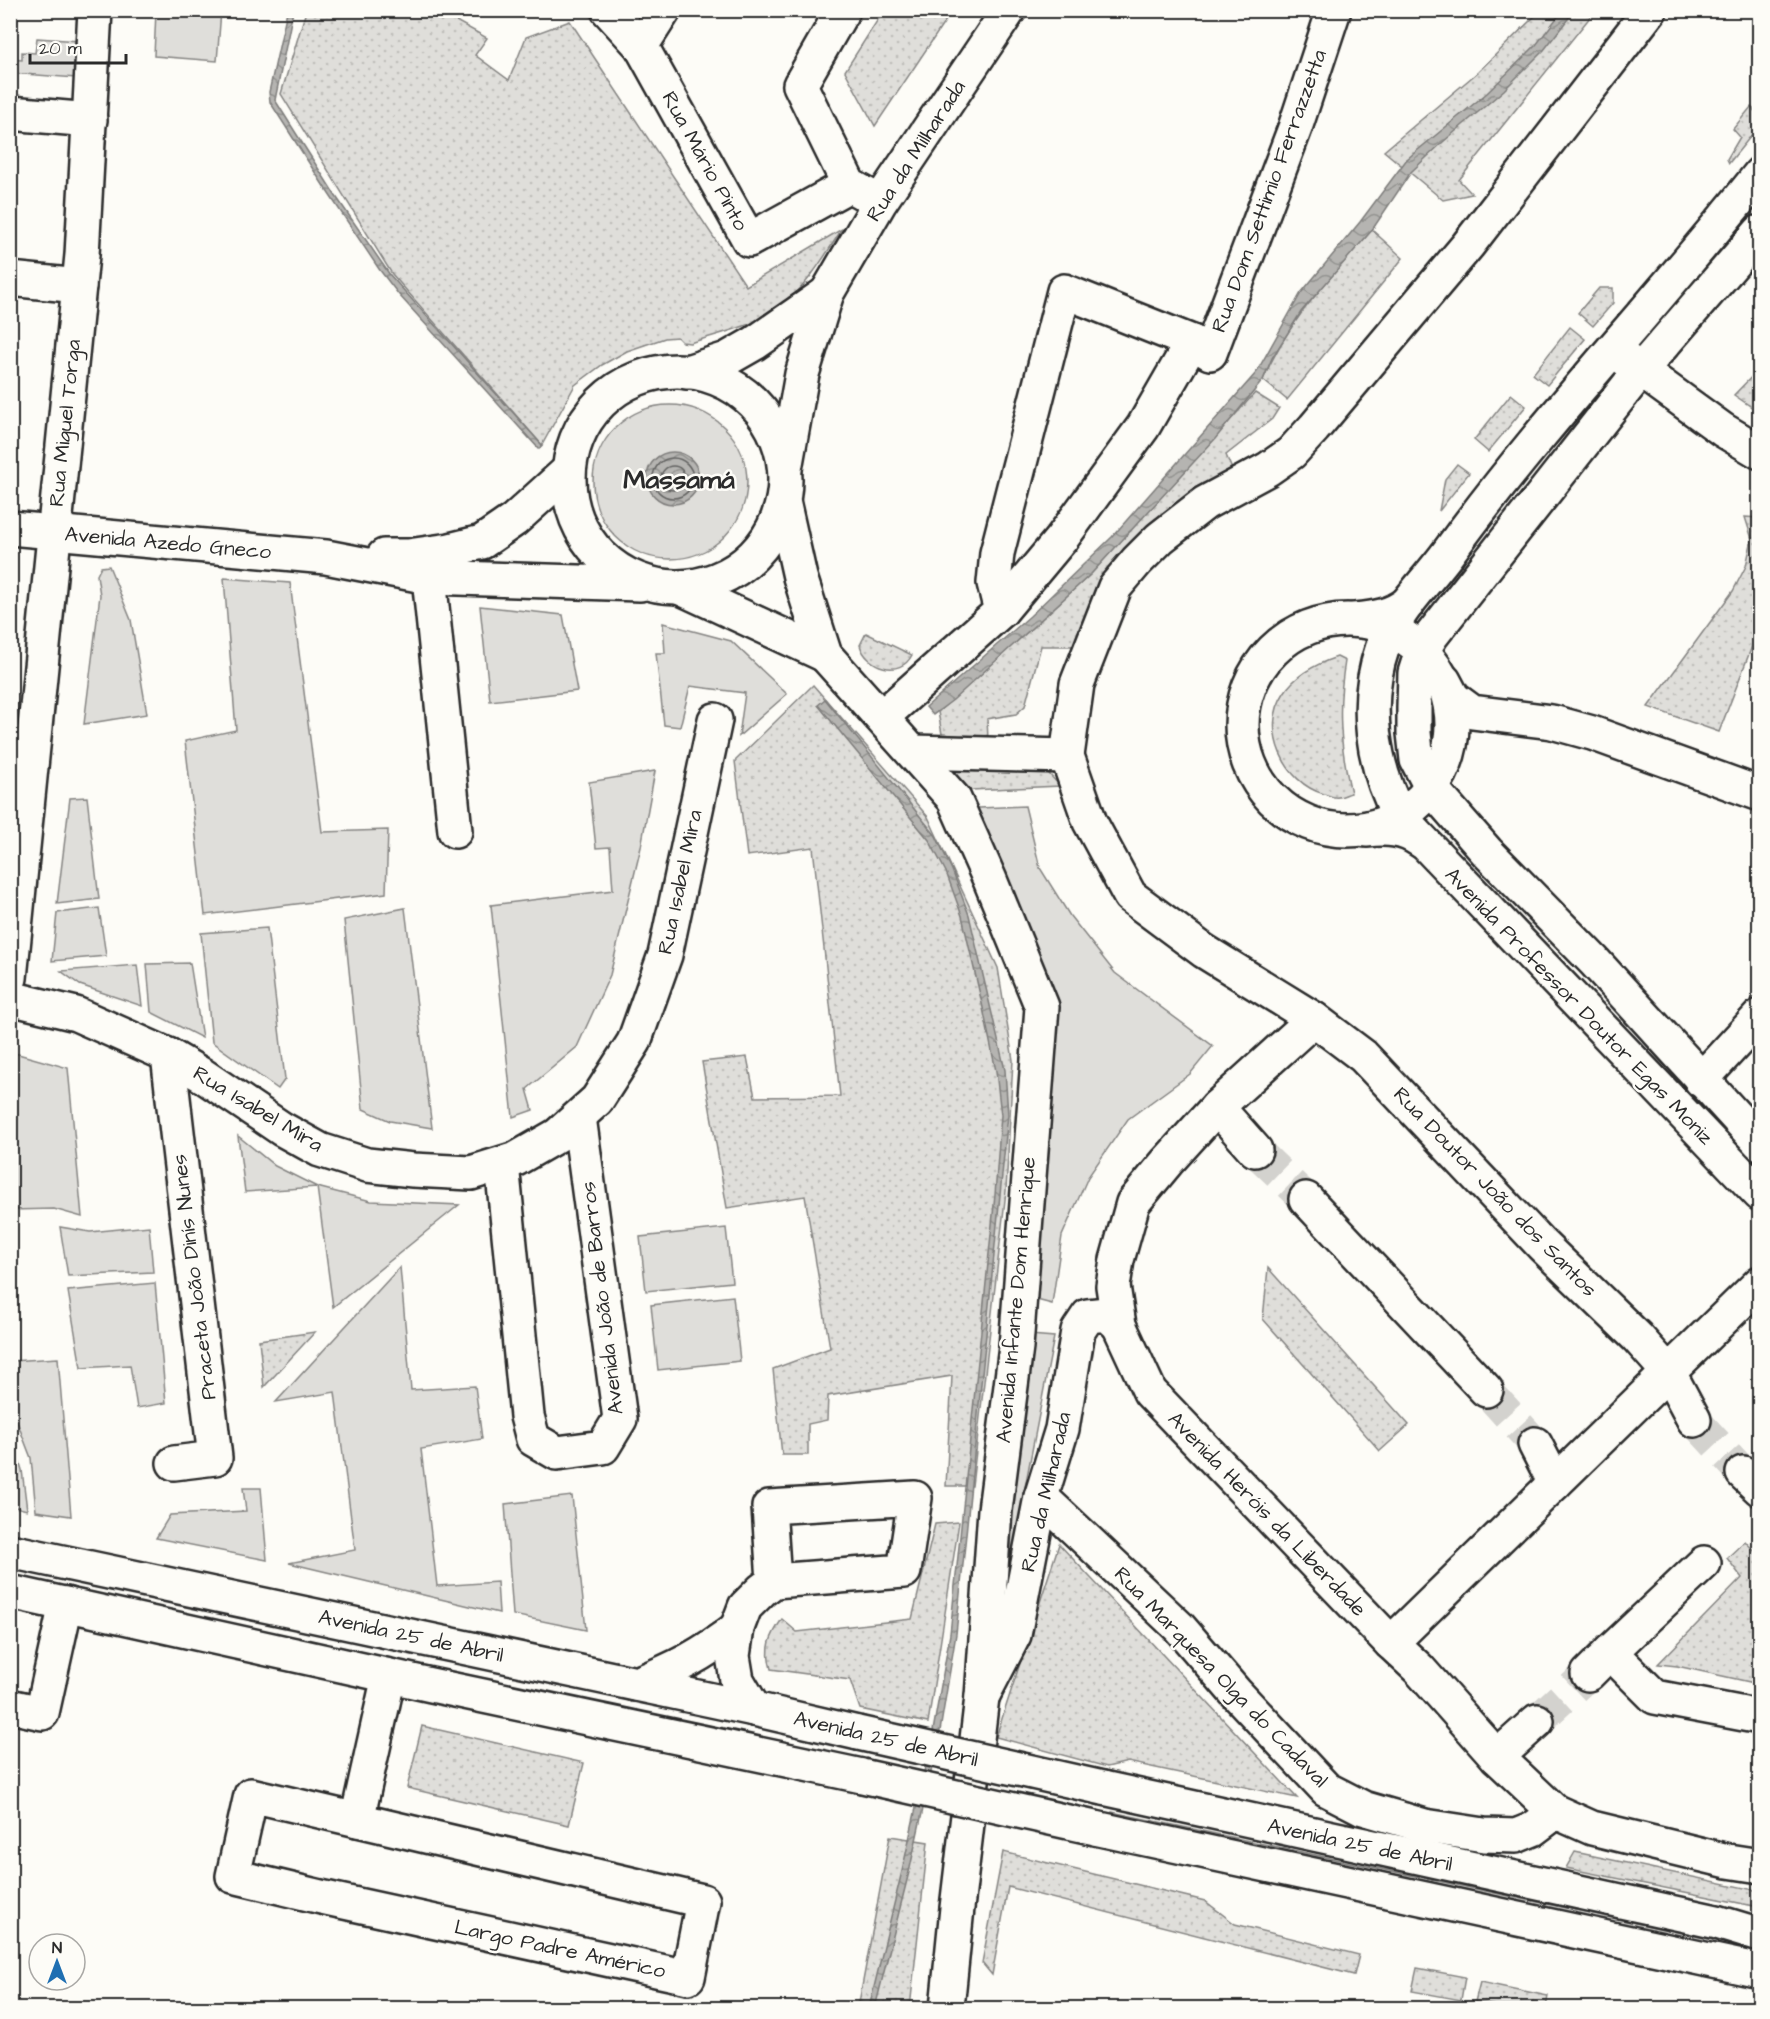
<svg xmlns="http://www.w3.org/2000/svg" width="1770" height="2019" font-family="'Architects Daughter',sans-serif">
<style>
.grass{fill:url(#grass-dots);stroke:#858482;stroke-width:1.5}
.garden{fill:#dfdeda;stroke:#858482;stroke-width:1.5}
.water{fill:url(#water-waves);stroke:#7e7d7b;stroke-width:1.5}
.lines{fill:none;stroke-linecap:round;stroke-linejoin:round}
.shore{stroke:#626261;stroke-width:1.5}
.street-tunnel{stroke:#d3d2ce;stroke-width:33;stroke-dasharray:33 16;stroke-linecap:butt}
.street-casing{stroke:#2b2b2b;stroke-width:38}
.secondary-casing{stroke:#2b2b2b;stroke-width:38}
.street{stroke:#fdfcf7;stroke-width:33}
.secondary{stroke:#fdfcf7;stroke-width:33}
.secondary-bridge-casing{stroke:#2b2b2b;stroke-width:38;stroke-linecap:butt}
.secondary-bridge{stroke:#fdfcf7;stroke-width:33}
.labels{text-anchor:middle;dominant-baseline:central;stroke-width:5;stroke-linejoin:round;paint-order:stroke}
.street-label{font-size:21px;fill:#2b2b2b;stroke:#fdfcf7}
.district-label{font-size:27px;font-weight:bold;fill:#2b2b2b;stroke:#fdfcf7}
</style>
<defs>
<pattern id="grass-dots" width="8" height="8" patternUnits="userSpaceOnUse" patternTransform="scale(1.5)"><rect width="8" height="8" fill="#dfdeda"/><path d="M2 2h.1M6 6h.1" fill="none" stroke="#c0bfbb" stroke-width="1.8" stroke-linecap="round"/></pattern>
<pattern id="water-waves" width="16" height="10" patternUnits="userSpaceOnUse" patternTransform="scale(1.5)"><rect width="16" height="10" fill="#b5b4b1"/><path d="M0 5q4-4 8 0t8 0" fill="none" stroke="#939390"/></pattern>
</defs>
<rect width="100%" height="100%" fill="#fdfcf7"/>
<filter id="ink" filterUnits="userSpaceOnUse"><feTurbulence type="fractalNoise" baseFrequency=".0167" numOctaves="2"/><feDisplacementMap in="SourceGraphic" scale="12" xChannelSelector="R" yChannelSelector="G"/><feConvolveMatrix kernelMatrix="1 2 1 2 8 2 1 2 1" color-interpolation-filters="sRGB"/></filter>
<g filter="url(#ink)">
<g class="grass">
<path d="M884,10L952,11L875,126L845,71Z"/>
<path d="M306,11H438L487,38L475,55L509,80L526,37L570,21L746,286L842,229C821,262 800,299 764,318C741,329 714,335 690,343L682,342L677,337L665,338L627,351L602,365L575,385L542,445L392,274L281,94Z"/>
<path d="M1540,11H1595L1459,180L1472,194L1443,200L1384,151L1478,72Z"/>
<path d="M1751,107L1759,115V126L1729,163L1727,159L1740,137L1733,129Z"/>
<path d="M1372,230L1403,258L1287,400L1263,380C1288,319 1330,279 1372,230Z"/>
<path d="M1599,288H1613V303L1593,326L1578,313Z"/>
<path d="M1570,327L1585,339L1547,385L1533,374Z"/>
<path d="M1759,369V412L1734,395Z"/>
<path d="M1255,393L1279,408L1272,419L1226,455L1234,474L1077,646H1041L1025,706L1016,714L987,719L988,739L942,734L938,712L1091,574Z"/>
<path d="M1511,394L1526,406L1488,452L1474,440Z"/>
<path d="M1457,464L1469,473L1439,511L1445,479Z"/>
<path d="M1745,517L1759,518V628L1719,732L1648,707L1733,591L1746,566L1752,539Z"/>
<path d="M866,633L912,655C900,679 866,667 860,645Z"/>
<path d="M1337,657L1345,661C1337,709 1340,746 1351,793C1347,794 1342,797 1338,797C1333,798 1328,795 1324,794C1284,783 1260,729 1284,693C1296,674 1316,664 1337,657Z"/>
<path d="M813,685L928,817L998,968L1013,1060L1006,1191L972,1486H946L952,1376L828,1396L827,1420L808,1424V1455H782L773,1369L830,1348L805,1196L727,1208L702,1062L747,1057L755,1097L840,1096L813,847L747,856L735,761Z"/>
<path d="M931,760L1040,764L1060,786L971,790Z"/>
<path d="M1268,1268L1409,1425L1380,1451L1263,1319Z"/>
<path d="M315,1332L264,1387L259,1340Z"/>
<path d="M959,1522L928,1723L860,1709L850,1680L771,1669C765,1647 770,1637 782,1619L797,1632L912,1619L935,1524Z"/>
<path d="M1745,1541L1759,1556V1684L1677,1666L1658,1664L1742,1578L1727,1558Z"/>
<path d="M1059,1544L1297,1798L1128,1762L1107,1767L996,1737Z"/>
<path d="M422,1726L584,1763L569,1825L407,1788Z"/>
<path d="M1112,1812L1737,1944L1734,1956L1109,1825Z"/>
<path d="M890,1836L928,1842L910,2008H858Z"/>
<path d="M1003,1852L1205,1901L1235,1924L1359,1955L1354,1975L1008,1887L992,1975L982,1963Z"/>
<path d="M1575,1852L1759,1891V1907L1566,1868Z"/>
<path d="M1417,1968L1465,1977L1461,2000L1412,1991Z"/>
<path d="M1480,1982L1548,1996L1546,2008H1509L1475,2002Z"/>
</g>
<g class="garden">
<path d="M156,11H221L217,61L154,56Z"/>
<path d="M37,38L79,41L76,78L11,73L10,59L22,60V52L35,53Z"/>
<circle cx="670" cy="482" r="77"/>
<path d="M109,566L131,620L147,714L84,724L100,595L97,575L101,567Z"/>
<path d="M224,578L290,583L322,832L388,830L386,893L205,915L185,741L236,730Z"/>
<path d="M480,606L563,615L577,691L490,701Z"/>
<path d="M663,623L731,641L787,694L739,736L745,693L690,686L680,727L664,725L656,653H665Z"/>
<path d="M655,771L641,847L610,975L577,1047L527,1089L533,1110L513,1117L491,905L613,890L610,847L596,848L589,782Z"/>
<path d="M87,797L99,899L57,904L70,798Z"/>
<path d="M1025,806L1040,868L1070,916L1115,973L1213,1046L1190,1074L1128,1119L1088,1177L1062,1236L1052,1304L1029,1298L1055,1012L957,809Z"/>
<path d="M99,908L106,956L52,961L57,913Z"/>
<path d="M405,908L432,1128L390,1121L363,1109L344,920Z"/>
<path d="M267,928L285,1079L278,1089L212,1042L201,933Z"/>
<path d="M190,963L202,1038L151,1012L147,964Z"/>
<path d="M137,965L142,1006L80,985L61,971Z"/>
<path d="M11,1052L68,1068L82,1217L54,1209L11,1210Z"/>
<path d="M238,1136L275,1166L317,1187L371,1201L459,1205L333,1307L317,1187L245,1192Z"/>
<path d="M149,1226L153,1272L68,1276L60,1227L90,1232Z"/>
<path d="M726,1228L732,1282L646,1291L640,1237Z"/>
<path d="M400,1267L411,1390L475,1386L482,1439L421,1449L437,1586L497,1582L499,1613L289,1563L355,1550L335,1392L276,1402Z"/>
<path d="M155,1283L166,1403L137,1408L130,1365L81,1368L68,1291Z"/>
<path d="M733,1296L740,1361L658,1370L651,1305Z"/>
<path d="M1030,1335L1054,1337L1003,1601Z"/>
<path d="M58,1358L71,1516L36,1511L31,1458L11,1406V1361Z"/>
<path d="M11,1434L22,1470L27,1510L11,1506Z"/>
<path d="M243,1488H261L267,1560L156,1538L170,1515L246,1511Z"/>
<path d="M572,1496L586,1630L513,1615L505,1504Z"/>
</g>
<g class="water">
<path d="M1563,10L1574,11L1544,50L1504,90L1443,142L1411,172L1372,230L1301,312L1272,358L1263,380L1215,439L1091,574L953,700L933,715L926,707L1030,616L1112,537L1256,373L1301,293L1360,222L1407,159L1487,93L1536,45Z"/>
<path d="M287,11H293L275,100L335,195L390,275L542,445L539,449L399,295L379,269L325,188L270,102L269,92Z"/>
<circle cx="673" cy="478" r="26"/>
<path d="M825,699L936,836L952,870L969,915L1005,1070L1008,1115L956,1634L940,1731L910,1868L875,2008H869L903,1867L933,1731L950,1634L995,1195L1001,1115L996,1071L983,1008L962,916L946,872L929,840L818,705Z"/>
</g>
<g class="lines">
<g class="shore">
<circle cx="673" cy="478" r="20"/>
<circle cx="673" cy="478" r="12"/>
</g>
<g class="street-tunnel">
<path d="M1255,1150L1306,1199"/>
<path d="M1486,1390L1535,1444"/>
<path d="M1694,1420L1743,1473"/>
<path d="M1537,1721L1588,1674"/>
</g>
<defs>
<g id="street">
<path d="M608,10L641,46L749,240L849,185"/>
<path d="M843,10L800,85L849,185L867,195"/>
<path d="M1650,10L1468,245L1314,428L1291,453L1268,469L1205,503L1160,538L1137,561L1115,587L1077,684L1067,756L1090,822L1130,896L1204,951L1314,1019L1363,1056L1542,1245L1637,1337L1669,1373L1694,1420"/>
<path d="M641,46L664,10"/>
<path d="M10,113L90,120"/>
<path d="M10,279L79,286"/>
<path d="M1613,350L1723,430L1760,452"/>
<path d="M687,372L727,359L755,343L827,293"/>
<path d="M785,469L802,374L827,293L880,202L1009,10"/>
<path d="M444,556L433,563L429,577L455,831"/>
<path d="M1001,611L1062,538L1143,427L1192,342"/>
<circle cx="1347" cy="725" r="105"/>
<path d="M1444,681L1453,698L1472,712L1552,722L1592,733L1760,794"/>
<path d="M882,717L1001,611L994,583L997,553L1064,291L1192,342L1210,353L1295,128L1334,10"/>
<path d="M913,752L1067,756"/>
<path d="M10,978L82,255L95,10"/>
<path d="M10,998L76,1014L168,1055L202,1075L282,1129L320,1150L367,1165L413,1170L471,1173L516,1159L558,1135L597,1100L634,1042L665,955L715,720"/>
<path d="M1314,1019L1217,1107L1167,1162L1133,1203L1117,1260L1113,1286L1119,1325L1150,1392L1391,1643L1419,1669L1497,1757L1554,1811L1592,1828L1728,1861L1760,1866"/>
<path d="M168,1055L215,1458L174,1463"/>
<path d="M1701,1080L1760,1016"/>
<path d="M1217,1107L1255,1150"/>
<path d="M502,1164L527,1416L533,1439L557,1453L603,1447L620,1419L579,1117"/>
<path d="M1306,1199L1486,1390"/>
<path d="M1535,1444L1555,1483"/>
<path d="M1743,1473L1760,1489"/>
<path d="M1041,1497L1179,1627L1235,1692L1326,1789L1363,1808L1425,1826L1484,1835L1516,1836L1533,1829L1545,1820L1554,1811"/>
<path d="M1704,1563L1610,1652L1655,1697L1760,1717"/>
<path d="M1391,1643L1760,1283"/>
<path d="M1588,1674L1610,1652"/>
<path d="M636,1684C677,1668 702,1655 737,1628"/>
<path d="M982,1697L1014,1635L1041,1497L1062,1429L1078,1331L1088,1316L1107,1314L1119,1325"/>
<path d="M10,1706L42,1713L66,1604"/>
<path d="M754,1709L737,1680L733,1656L737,1628L745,1607L762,1590L774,1581L904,1571L915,1498L769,1507L774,1581"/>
<path d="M1497,1757L1537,1721"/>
<path d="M251,1795L703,1901L688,1977L321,1897L233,1876Z"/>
<path d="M357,1820L389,1676"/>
</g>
<g id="secondary">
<path d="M1760,174C1658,302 1544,421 1448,553C1426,583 1396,610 1383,646C1363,703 1372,765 1400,817L1760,1194"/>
<path d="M1760,232L1640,371L1432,635L1422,651L1415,673L1414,707V733L1417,760L1432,789L1487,852L1594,961L1760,1143"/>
<circle cx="677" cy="479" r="108"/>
<path d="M783,501L800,577L825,655L954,799L990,880L1042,1007L1016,1347L995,1510L982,1697L957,1908L947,2008"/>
<path d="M10,528L326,557L429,577L640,584"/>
<path d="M384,556H408L450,550L482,542L514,520L568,471"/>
<path d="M681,588L825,655"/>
<path d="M1355,620C1376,618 1391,616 1408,603"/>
<path d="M1366,830C1386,828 1404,828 1421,841"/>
<path d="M10,1551L754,1709L858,1733"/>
<path d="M10,1592L431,1685L862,1776"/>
<path d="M1103,1788L1717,1922L1760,1935"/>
<path d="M1095,1828L1760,1971"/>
</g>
</defs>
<use href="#street" class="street-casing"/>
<use href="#secondary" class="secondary-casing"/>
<use href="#street" class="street"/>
<use href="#secondary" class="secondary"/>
<defs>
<g id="secondary-bridge">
<path d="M858,1733L1103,1788"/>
<path d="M862,1776L1095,1828"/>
</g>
</defs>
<use href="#secondary-bridge" class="secondary-bridge-casing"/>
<use href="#secondary-bridge" class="secondary-bridge"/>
</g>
</g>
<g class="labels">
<g class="street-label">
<text transform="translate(916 151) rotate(-57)">Rua da Milharada</text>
<text transform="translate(705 161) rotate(61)">Rua Mário Pinto</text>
<text transform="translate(1269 191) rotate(-70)">Rua Dom Settimio Ferrazzetta</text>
<text transform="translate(65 423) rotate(-84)">Rua Miguel Torga</text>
<text transform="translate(168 543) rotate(5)">Avenida Azedo Gneco</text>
<text transform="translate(680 882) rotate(-78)">Rua Isabel Mira</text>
<text transform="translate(1579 1006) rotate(46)">Avenida Professor Doutor Egas Moniz</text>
<text transform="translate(258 1109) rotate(31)">Rua Isabel Mira</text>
<text transform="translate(1495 1192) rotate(46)">Rua Doutor João dos Santos</text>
<text transform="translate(194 1277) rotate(-97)">Praceta João Dinís Nunes</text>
<text transform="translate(602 1298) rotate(-97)">Avenida João de Barros</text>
<text transform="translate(1016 1300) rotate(-85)">Avenida Infante Dom Henrique</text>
<text transform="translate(1046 1492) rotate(-77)">Rua da Milharada</text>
<text transform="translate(1267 1514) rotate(46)">Avenida Heróis da Liberdade</text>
<text transform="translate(411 1636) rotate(12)">Avenida 25 de Abril</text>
<text transform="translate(1221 1677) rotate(46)">Rua Marquesa Olga do Cadaval</text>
<text transform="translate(886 1739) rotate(13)">Avenida 25 de Abril</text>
<text transform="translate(1360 1845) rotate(12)">Avenida 25 de Abril</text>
<text transform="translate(560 1949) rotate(12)">Largo Padre Américo</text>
</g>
<g class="district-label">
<text x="679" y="480">Massamá</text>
</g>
</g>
<rect width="1770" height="2019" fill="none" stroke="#fdfcf7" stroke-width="36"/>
<rect x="18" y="18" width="1734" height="1983" fill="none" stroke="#2b2b2b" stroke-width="2" filter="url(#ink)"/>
<g transform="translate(57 1962)"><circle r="28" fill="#fdfcf7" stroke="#a9a8a5" stroke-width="1.5"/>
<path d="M0-4.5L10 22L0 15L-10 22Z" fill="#1f6fb2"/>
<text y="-9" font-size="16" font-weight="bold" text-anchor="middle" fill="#2b2b2b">N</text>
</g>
<path d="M30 54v9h96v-9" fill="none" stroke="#2b2b2b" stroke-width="3"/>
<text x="39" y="54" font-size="18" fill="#2b2b2b" stroke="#fdfcf7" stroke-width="4.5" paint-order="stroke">20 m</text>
</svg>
